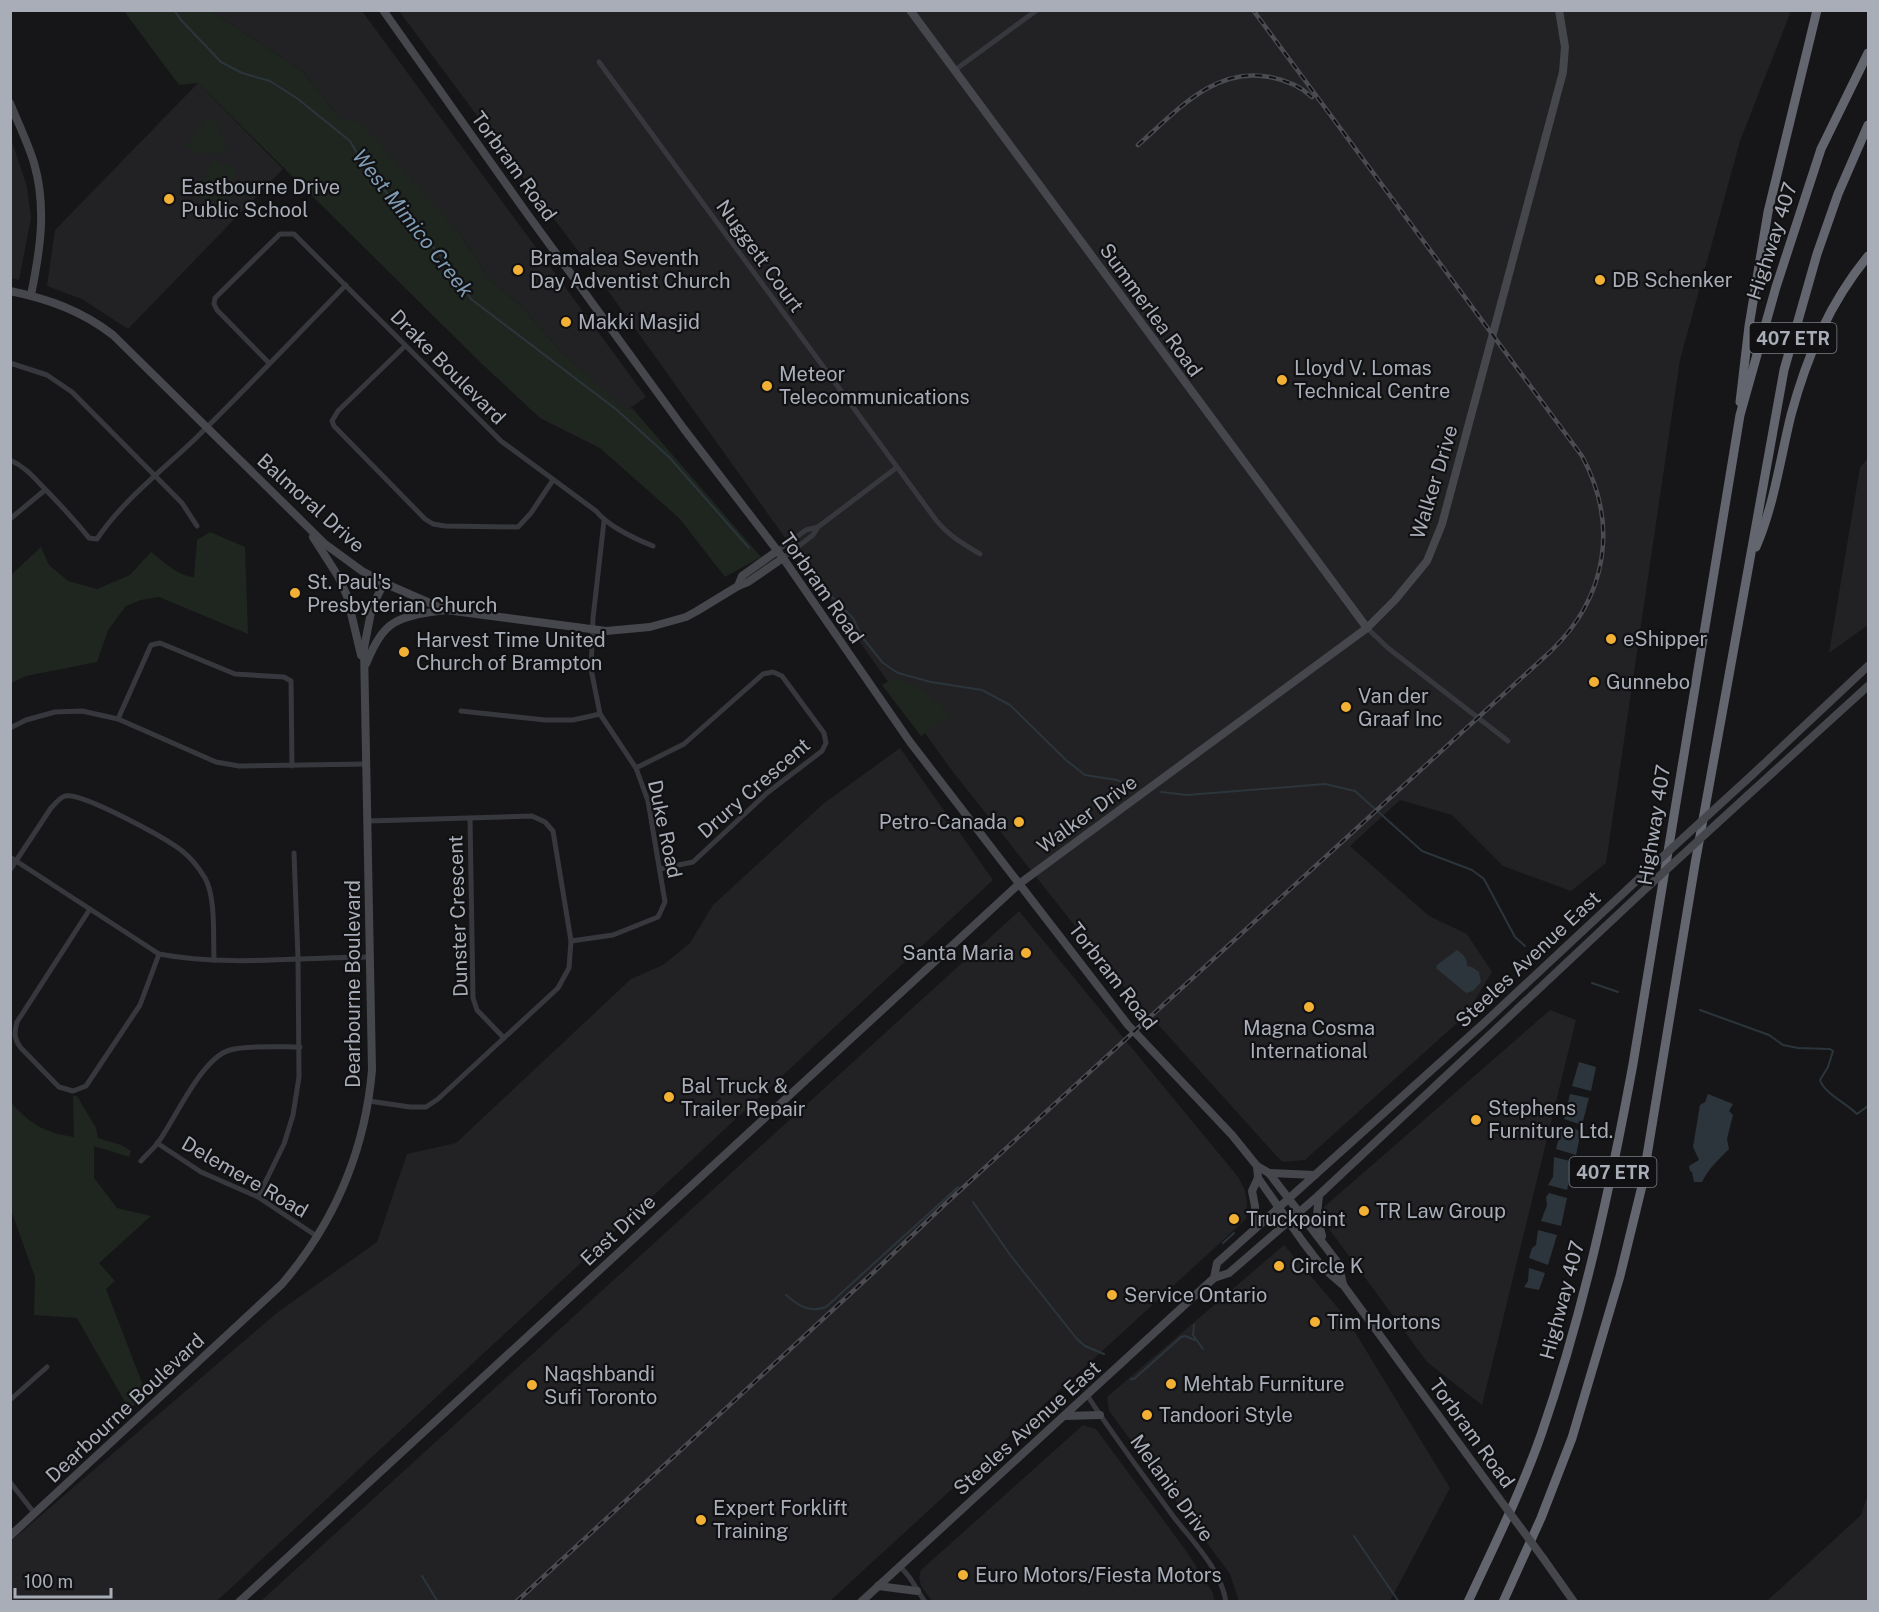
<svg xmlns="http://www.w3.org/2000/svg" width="1879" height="1612" font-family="'Public Sans',sans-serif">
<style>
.built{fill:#222225}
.green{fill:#1e261f}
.water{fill:#2c353c}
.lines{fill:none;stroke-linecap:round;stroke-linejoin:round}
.stream{stroke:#2c353c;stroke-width:2}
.street{stroke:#37383d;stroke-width:5}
.secondary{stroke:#45474d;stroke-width:8}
.highway{stroke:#63666e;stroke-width:9}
.rail-casing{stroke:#4a4c52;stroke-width:4.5}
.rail{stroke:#111113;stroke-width:2;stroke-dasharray:7;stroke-linecap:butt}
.secondary-bridge{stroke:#45474d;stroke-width:8}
.poi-dot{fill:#f2b134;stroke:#111113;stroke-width:2}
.labels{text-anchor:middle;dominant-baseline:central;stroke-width:4.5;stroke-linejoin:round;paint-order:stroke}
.shield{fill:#111113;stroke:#7b7e86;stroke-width:1.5}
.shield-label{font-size:18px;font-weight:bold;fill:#a8adb8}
.street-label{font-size:20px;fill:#a8adb8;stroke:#111113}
.poi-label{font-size:20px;fill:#a8adb8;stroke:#111113;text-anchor:start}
.water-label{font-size:21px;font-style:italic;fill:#7f9bb3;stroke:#111113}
</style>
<rect width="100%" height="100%" fill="#161618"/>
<g class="built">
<path d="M211,11H362L646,397L626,411L560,351L522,307L489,279L459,233L340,119L303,72Z"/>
<path d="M399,11H1791L1740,141L1680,360L1606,863L1571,891L1503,866L1452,815L1400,800L1350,846L1429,916L1467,934L1492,972L1466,1015L1305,1160L1282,1162L1117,979L950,768L611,295Z"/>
<path d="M198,83L283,169L128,329L82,299L47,286L55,230Z"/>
<path d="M11,138L27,187L31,218L19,280L11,278Z"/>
<path d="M1868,458V625L1829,653L1860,467Z"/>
<path d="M900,748L993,880L217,1601H11V1541L278,1312L377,1242L407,1154L456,1143L631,979L663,965L690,943L713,905L823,804Z"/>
<path d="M1019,911L1239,1178L1245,1191L1247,1202L1246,1219L830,1601H261Z"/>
<path d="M1550,1010L1576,1020L1482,1405L1427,1362L1324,1222V1207Z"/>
<path d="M1284,1245L1345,1316L1450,1488L1390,1601H1239L1230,1574L1109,1411L1107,1397Z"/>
<path d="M1083,1425L1096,1429L1187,1552L1213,1593L1214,1601H932L921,1586L919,1577L921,1570Z"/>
<path d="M1868,1494V1601H1767L1861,1515Z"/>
</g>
<g class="green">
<path d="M124,11H211L303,72L340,119L360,122L459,233L489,279L522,307L560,351L626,410L632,408L761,557L725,577L679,518L600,448L540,418L482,364L198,83L179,85Z"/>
<path d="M209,117L212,118L228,148C210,159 202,155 185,146Z"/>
<path d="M212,160L237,169L223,206L199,197Z"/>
<path d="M210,532L245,547L248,634L159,597L141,600L126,606L108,630L97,662L26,676L11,683V575L41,547L49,565L68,581L97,589L130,575L151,552C164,562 178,576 194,577L197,540Z"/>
<path d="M896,677L923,690L950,715L921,736L882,685Z"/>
<path d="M73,1096H77L96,1128L98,1138L121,1145L131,1151L129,1157L94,1146V1178L117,1208L151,1216L99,1263L115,1281L106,1289L147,1396L129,1409L77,1318L34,1315L35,1277L11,1210V1103C32,1125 43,1132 74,1137Z"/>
</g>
<g class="water">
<path d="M1457,950C1463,954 1468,959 1467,966L1472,967L1479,972L1481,982L1473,991L1466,993L1436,968L1437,965Z"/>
<path d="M1579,1062L1596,1067L1591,1091L1572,1086Z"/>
<path d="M1570,1094L1589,1098L1582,1125L1564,1119Z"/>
<path d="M1708,1094L1733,1104L1729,1111L1733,1115L1727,1139L1729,1149C1719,1159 1709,1168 1702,1182H1694L1692,1172L1690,1171L1689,1166L1699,1160L1693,1147L1700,1105L1705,1102Z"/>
<path d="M1562,1125L1581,1131L1576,1155L1556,1149Z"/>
<path d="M1554,1157L1574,1162L1567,1190L1548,1185L1553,1177Z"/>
<path d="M1549,1193L1567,1198L1561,1226L1541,1221L1547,1205L1546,1197Z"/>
<path d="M1538,1230L1557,1235L1548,1265L1529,1258L1532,1248L1536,1245Z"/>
<path d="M1529,1268L1545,1273L1539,1290L1524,1287L1528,1281Z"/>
</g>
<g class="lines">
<g class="stream">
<path d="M174,10L181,20L221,62L242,73L270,81L298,99L350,141L366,169L447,263L471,299L617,410L669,457L749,548"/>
<path d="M800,561L812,571L833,598L853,618L862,637L883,663L898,673L931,682L982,690L1010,705L1066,760L1085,775L1117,780L1130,786"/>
<path d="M1161,792L1187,795L1325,784L1355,791L1422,851L1472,870L1484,879L1515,937L1525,946"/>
<path d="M1592,983L1618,992"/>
<path d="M1700,1010L1769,1035L1783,1045L1798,1048L1830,1049L1833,1051L1828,1067L1820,1080C1824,1093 1846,1103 1857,1114L1868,1106"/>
<path d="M973,1202L1011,1256L1077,1339L1085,1346L1104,1354"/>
<path d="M1223,1243L1234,1233"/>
<path d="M786,1295C799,1306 809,1313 826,1307L958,1187"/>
<path d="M1194,1325L1193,1335L1203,1349"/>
<path d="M1131,1379H1134L1181,1337L1185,1336L1195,1340"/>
<path d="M1354,1536L1399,1602"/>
<path d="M422,1576L438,1602"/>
</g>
<g class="street">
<path d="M599,62L936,520C949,536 963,544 980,554"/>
<path d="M955,70L1037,10"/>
<path d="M405,346L338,411L332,421L334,426L425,519L433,524L445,526L518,527L531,513L553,480"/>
<path d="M10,363L47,375L72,392L182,503L197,526"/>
<path d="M269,363L217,310L214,304L215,298L280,234H294L501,441L596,511C608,526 635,539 653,546"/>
<path d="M10,460C26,467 35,479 47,491C62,507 75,520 89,538L97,539C123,500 163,470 196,438C247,388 296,336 346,285"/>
<path d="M10,519L45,490"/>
<path d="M777,551L806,530L818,527L896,468"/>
<path d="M783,558L813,535L818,527"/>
<path d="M1367,628L1388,648L1508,741"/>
<path d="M461,711L545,720H573L600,714"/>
<path d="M118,719L151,645L160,643L235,674L284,677L291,681L292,766"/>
<path d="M10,728L26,720L55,712L82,711L118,719L216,762L239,766L366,764"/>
<path d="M636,768L684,744L763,674L773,672L782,676L824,733L826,743L822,751L767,793L693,862L660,869"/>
<path d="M470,818L473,998L477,1010L504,1038"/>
<path d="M368,821L532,816L545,822L553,831L571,941L569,968L558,988L438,1099L426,1107H410L369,1101"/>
<path d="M10,857L159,954C228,967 301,957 371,957"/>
<path d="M10,870L51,808C55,804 59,798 65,796C82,792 165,838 181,850C190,857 199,868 205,878C216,897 213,938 214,960"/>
<path d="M90,909L17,1022C14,1033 14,1039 21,1048L59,1087L73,1091L86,1086L140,1005L159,954"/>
<path d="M571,941L613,935L658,917L665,902L648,801L636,768L600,714L591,669L593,618L604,521"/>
<path d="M157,1143L201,1172L258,1197L318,1237"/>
<path d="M141,1161C146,1155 152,1150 157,1144C175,1120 201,1058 230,1050C247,1045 280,1047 300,1047"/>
<path d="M258,1197L284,1144L293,1115L299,1077L298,958L294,853"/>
<path d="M1087,1395C1114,1437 1144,1476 1173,1516C1192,1541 1221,1569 1226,1602"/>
<path d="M10,1400L47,1367"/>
<path d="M10,1482L35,1514"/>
<path d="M900,1566L910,1578L925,1602"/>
</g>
<g class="secondary">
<path d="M383,10L523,208L684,429L783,558L910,742L1128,1025L1232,1135L1257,1166L1269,1173L1338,1263L1343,1284"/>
<path d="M910,10L1367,628"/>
<path d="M10,103C18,123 28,143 34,163C47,208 40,251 31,295"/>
<path d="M10,291C49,299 82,311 113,335L325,544L362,571L384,583L446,610L606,631L650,627L686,617L697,611L738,586L748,582L783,558"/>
<path d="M313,537L338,576L347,596L361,655"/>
<path d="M738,586L742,576L777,551"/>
<path d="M366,664C385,617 399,617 446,610"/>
<path d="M1752,775L1868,666"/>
<path d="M1747,796L1868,686"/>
<path d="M1257,1166L1258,1178L1303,1242L1322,1267L1344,1286L1498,1497"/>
<path d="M1269,1173L1315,1175"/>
<path d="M1319,1195L1317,1215L1322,1236"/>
<path d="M1254,1229L1255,1206L1252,1191L1258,1178"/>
<path d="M1214,1278L1217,1263L1484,1023L1647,871"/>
<path d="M1065,1416L1100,1415"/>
<path d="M10,1536L282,1284C334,1223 365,1151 372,1070L364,648L372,607L384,583"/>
<path d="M1543,1558L1574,1602"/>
<path d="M878,1586L917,1591"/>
<path d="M239,1602L1019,884L1367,628L1395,600L1427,561L1442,524L1563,72L1565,47L1559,10"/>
<path d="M861,1602L1214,1278L1229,1273L1319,1195L1641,893"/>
</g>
<g class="highway">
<path d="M1740,402L1749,326L1768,212L1817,10"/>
<path d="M1756,547C1774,505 1780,460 1791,415C1807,356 1829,304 1868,256"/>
<path d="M1468,1602C1494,1546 1521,1492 1541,1435C1583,1314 1610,1189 1633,1064L1740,415L1776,287L1821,149L1868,53"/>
<path d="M1503,1602L1541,1518L1572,1438L1620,1276L1642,1186L1695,864L1784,370L1817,254L1838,194L1868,125"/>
</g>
<defs>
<g id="rail">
<path d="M1138,145C1176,112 1214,66 1270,77C1285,80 1300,86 1312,97"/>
<path d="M516,1602L876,1270L944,1205L1551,651C1607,597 1619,525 1582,456L1253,10"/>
</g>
</defs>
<use href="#rail" class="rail-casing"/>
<use href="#rail" class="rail"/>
<g class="secondary-bridge">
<path d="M1647,871L1752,775"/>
<path d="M1641,893L1747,796"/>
<path d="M1498,1497L1543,1558"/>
</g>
</g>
<g class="poi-dot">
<circle cx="169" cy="199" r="6"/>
<circle cx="518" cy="270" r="6"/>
<circle cx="1600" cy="280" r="6"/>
<circle cx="566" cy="322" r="6"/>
<circle cx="1282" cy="380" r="6"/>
<circle cx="767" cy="386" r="6"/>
<circle cx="295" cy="593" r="6"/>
<circle cx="1611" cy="639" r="6"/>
<circle cx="404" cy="652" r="6"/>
<circle cx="1594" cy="682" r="6"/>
<circle cx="1346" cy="707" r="6"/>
<circle cx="1019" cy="822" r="6"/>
<circle cx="1026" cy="953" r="6"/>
<circle cx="1309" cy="1007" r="6"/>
<circle cx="669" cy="1097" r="6"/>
<circle cx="1476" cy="1120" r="6"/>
<circle cx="1364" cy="1211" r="6"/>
<circle cx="1234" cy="1219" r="6"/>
<circle cx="1279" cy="1266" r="6"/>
<circle cx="1112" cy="1295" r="6"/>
<circle cx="1315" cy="1322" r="6"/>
<circle cx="1171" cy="1384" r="6"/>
<circle cx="532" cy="1385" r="6"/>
<circle cx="1147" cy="1415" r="6"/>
<circle cx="701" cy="1520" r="6"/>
<circle cx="963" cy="1575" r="6"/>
</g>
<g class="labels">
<g class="shield">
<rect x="1749.5" y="323" width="87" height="30" rx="4.5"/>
<rect x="1569.5" y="1157" width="87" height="30" rx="4.5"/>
</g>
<g class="shield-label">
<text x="1793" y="338">407 ETR</text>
<text x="1613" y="1172">407 ETR</text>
</g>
<g class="street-label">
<text transform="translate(514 166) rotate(54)">Torbram Road</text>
<text transform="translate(1772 241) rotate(-72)">Highway 407</text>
<text transform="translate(760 256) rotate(54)">Nuggett Court</text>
<text transform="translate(1151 310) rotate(54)">Summerlea Road</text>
<text transform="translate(448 367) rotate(45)">Drake Boulevard</text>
<text transform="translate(1434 482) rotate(-73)">Walker Drive</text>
<text transform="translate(311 503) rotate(42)">Balmoral Drive</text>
<text transform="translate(822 588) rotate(55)">Torbram Road</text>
<text transform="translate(754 788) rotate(-41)">Drury Crescent</text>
<text transform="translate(1087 814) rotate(-36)">Walker Drive</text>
<text transform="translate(1654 825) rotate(-81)">Highway 407</text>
<text transform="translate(665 829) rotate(78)">Duke Road</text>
<text transform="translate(458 916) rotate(-92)">Dunster Crescent</text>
<text transform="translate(1528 959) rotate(-43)">Steeles Avenue East</text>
<text transform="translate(1113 976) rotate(52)">Torbram Road</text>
<text transform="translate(353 984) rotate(-90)">Dearbourne Boulevard</text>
<text transform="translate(245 1177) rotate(30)">Delemere Road</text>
<text transform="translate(618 1230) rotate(-43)">East Drive</text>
<text transform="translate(1562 1300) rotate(-75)">Highway 407</text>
<text transform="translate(125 1408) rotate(-43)">Dearbourne Boulevard</text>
<text transform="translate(1027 1428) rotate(-42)">Steeles Avenue East</text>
<text transform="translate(1472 1433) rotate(54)">Torbram Road</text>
<text transform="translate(1172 1488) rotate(54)">Melanie Drive</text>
</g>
<g class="poi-label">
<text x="181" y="187">Eastbourne Drive<tspan x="181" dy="23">Public School</tspan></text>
<text x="530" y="258">Bramalea Seventh<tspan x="530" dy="23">Day Adventist Church</tspan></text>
<text x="1612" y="280">DB Schenker</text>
<text x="578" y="322">Makki Masjid</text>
<text x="1294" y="368">Lloyd V. Lomas<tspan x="1294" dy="23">Technical Centre</tspan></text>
<text x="779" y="374">Meteor<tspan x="779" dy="23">Telecommunications</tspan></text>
<text x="307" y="582">St. Paul's<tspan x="307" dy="23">Presbyterian Church</tspan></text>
<text x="1623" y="639">eShipper</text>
<text x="416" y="640">Harvest Time United<tspan x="416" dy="23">Church of Brampton</tspan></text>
<text x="1606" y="682">Gunnebo</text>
<text x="1358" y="696">Van der<tspan x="1358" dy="23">Graaf Inc</tspan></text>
<text x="1007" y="822" text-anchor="end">Petro-Canada</text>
<text x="1014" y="953" text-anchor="end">Santa Maria</text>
<text x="1309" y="1028" text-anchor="middle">Magna Cosma<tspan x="1309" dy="23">International</tspan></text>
<text x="681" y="1086">Bal Truck &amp;<tspan x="681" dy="23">Trailer Repair</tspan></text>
<text x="1488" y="1108">Stephens<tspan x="1488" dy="23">Furniture Ltd.</tspan></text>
<text x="1376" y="1211">TR Law Group</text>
<text x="1246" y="1219">Truckpoint</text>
<text x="1291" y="1266">Circle K</text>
<text x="1124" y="1295">Service Ontario</text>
<text x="1327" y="1322">Tim Hortons</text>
<text x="544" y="1374">Naqshbandi<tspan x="544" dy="23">Sufi Toronto</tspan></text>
<text x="1183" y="1384">Mehtab Furniture</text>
<text x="1159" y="1415">Tandoori Style</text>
<text x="713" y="1508">Expert Forklift<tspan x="713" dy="23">Training</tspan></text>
<text x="975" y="1575">Euro Motors/Fiesta Motors</text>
</g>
<g class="water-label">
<text transform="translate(413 223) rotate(52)">West Mimico Creek</text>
</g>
</g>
<rect width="1879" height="1612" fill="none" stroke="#a8adb8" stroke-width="24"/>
<path d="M15 1588v9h96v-9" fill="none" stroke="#a8adb8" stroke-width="3"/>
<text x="24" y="1588" font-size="18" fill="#a8adb8" stroke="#111113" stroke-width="4.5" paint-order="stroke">100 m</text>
</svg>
